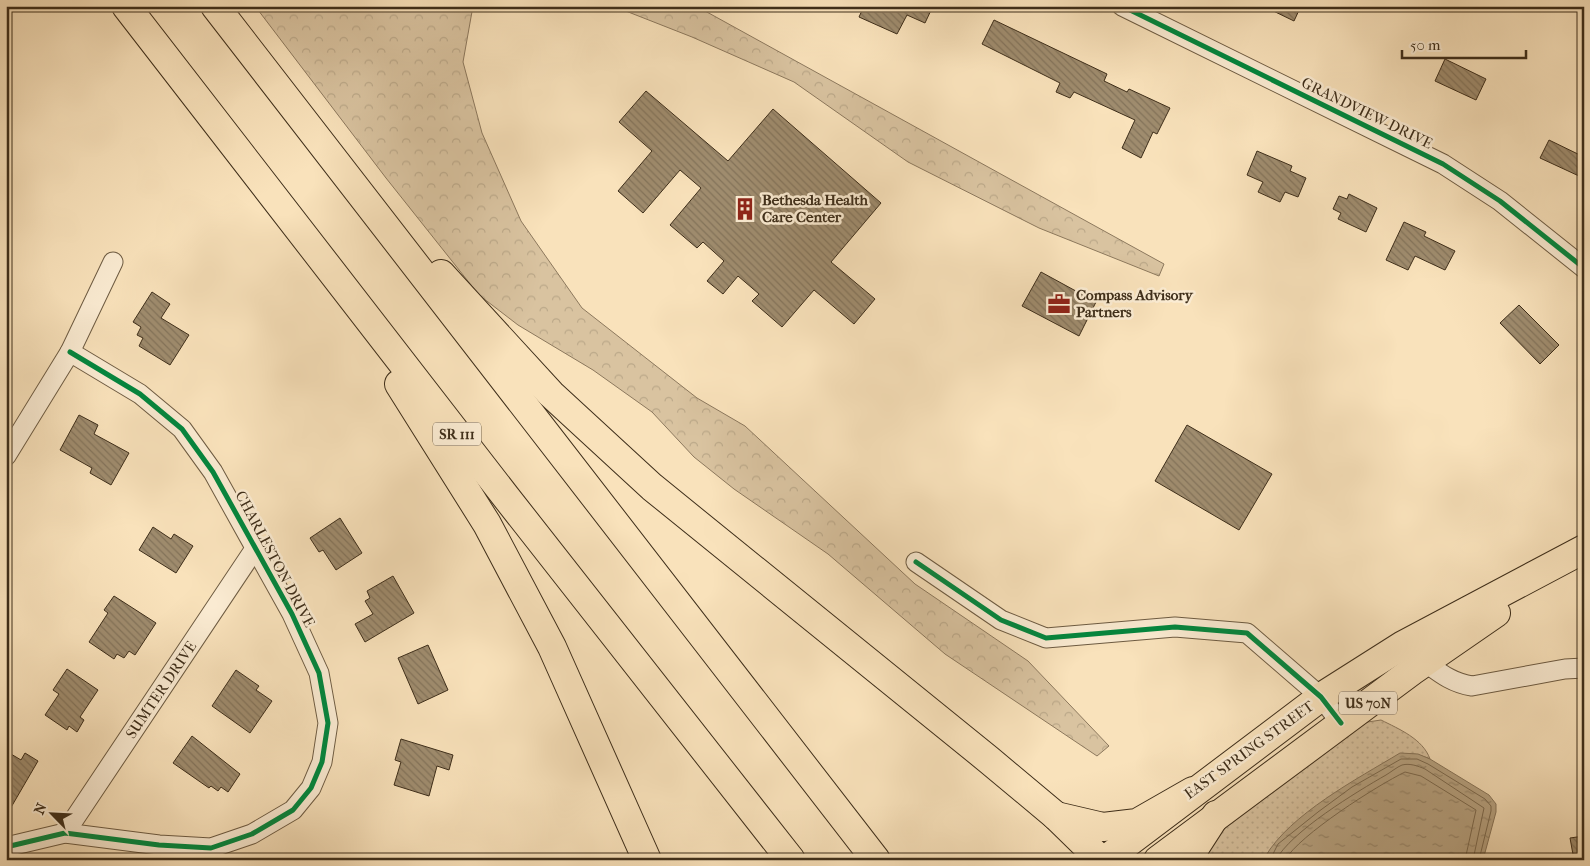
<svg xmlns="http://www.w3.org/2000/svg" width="1590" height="866" font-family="'IM FELL French Canon',serif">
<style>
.grass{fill:url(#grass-dots);stroke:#8c785d}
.forest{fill:url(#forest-crowns);stroke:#8c785d}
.water{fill:url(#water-ripples);stroke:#88755a}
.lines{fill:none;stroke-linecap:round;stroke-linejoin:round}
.shore{stroke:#7c6a4f;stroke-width:1}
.building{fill:url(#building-back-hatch);stroke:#3e2e1a}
.street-casing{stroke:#6d5b42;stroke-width:21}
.primary-casing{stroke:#3e2e1a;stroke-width:30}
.highway-casing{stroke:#3e2e1a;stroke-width:30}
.street{stroke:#fbecd3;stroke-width:19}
.primary{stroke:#f9e2bb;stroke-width:28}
.highway{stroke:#f9e2bb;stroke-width:28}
.cycleway-casing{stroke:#fbecd3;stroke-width:8}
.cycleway{stroke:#00873e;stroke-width:5}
.labels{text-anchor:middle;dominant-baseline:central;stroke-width:5;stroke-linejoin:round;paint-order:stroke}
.shield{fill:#fbecd3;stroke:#776752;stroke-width:1}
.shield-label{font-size:14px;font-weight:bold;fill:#3e2e1a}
.street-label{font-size:15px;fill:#3e2e1a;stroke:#fbecd3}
.poi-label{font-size:15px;font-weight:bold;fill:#3e2e1a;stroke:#fbecd3;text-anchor:start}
</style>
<defs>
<pattern id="grass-dots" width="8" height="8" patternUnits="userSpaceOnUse" patternTransform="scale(1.25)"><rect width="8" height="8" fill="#d9c3a0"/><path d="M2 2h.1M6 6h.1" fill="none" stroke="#bba889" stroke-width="1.8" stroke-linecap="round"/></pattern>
<pattern id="forest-crowns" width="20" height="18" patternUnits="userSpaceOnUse" patternTransform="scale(1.25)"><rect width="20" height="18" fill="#d9c3a0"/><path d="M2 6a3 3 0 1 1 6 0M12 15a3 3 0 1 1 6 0" fill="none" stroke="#bba889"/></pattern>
<pattern id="water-ripples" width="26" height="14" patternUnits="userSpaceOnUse" patternTransform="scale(1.25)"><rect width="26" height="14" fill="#b9a584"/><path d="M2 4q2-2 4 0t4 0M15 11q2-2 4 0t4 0" fill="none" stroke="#98876b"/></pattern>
<pattern id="building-back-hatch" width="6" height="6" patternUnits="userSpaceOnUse" patternTransform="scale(1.25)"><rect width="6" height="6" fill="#9f8c6e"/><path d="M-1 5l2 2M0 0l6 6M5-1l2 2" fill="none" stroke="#83735a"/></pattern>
</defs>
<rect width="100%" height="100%" fill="#f9e2bb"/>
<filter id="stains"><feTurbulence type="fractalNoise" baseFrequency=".004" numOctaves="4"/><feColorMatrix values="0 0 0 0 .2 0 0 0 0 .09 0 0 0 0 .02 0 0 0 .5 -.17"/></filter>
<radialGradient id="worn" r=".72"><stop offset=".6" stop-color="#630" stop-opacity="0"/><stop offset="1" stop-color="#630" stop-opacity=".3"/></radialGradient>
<path class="grass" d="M1381,720C1399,729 1423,739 1430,759C1411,751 1402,752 1384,763L1265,857L1266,860H1202L1224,827L1361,723Z"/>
<g class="forest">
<path d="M255,6H473L463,62L482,133L521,221L582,308L697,398L745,426L915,584L1028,661L1109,746L1097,756L945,654L828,554L734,489L694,457L652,412L593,370L518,325L479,295L386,178Z"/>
<path d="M613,6H696L1164,264L1159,276L1039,228L908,162L794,82L692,37Z"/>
</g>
<path class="water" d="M1400,753L1418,754L1430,759L1489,795L1496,804V812L1483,860H1266L1265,857C1290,814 1357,779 1400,753Z"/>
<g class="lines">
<g class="shore">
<path d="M1270,860L1278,844L1318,812L1352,787L1401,759H1417L1428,764L1485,799L1491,806V811L1479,860"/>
<path d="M1276,860C1290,832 1358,791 1386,775C1391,772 1397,767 1402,765C1410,763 1418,766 1425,769L1484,808L1473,860"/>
<path d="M1285,860C1299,835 1378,785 1405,772L1421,776L1476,810L1465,860"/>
</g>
</g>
<g class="building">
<path d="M864,6H933L925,23L907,15L897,34L859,17Z"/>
<path d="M1263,6H1301L1294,21Z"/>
<path d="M994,20L1107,74L1104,81L1127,92L1129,89L1170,108L1157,134L1153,132L1141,158L1122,148L1135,120L1074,92L1070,98L1056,92L1060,83L982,44Z"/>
<path d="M1445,59L1486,79L1476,100L1435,81Z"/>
<path d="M646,91L728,161L773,109L881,203L831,262L875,299L854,324L814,290L782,327L752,301L759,294L738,276L723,294L707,281L724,261L703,242L697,248L670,225L701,188L680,170L643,213L618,191L652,151L619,122Z"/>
<path d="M1549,140L1584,157V166L1579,176L1540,158Z"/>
<path d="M1257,151L1292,166L1290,171L1306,178L1298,197L1285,192L1280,202L1258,192L1263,182L1247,175Z"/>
<path d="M1349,194L1377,208L1366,232L1338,219L1341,213L1333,209L1339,196L1347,199Z"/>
<path d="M1404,222L1426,232L1424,236L1455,251L1445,270L1415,256L1408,270L1386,260Z"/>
<path d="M1041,272L1096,302L1079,336L1022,306Z"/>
<path d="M152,292L170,304L161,318L189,335L170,365L139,346L143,338L137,335L141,327L133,322Z"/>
<path d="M1519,305L1559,345L1540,364L1500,323Z"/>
<path d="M79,415L98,425L94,434L129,453L111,485L90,473L92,468L60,450Z"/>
<path d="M1187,425L1272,474L1239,530L1155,481Z"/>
<path d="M340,518L362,553L336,570L323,550L319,552L310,538Z"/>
<path d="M153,527L171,539L174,534L193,546L176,573L139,550Z"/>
<path d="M393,576L414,613L365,642L355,624L373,614L365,601L370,598L367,591Z"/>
<path d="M114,596L156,623L135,655L129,651L124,658L117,654L114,659L89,642L108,613L104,610Z"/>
<path d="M428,645L448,690L418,704L398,658Z"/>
<path d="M67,669L98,690L80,717L84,720L77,732L69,726L67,730L45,715L59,694L53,690Z"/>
<path d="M236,670L259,686L256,690L272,701L250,733L212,706Z"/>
<path d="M192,736L240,774L228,792L221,787L218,791L211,786L209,788L173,763Z"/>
<path d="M401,739L453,755L449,770L437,766L429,796L394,785L401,762L395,760Z"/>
<path d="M6,751L21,760L25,753L38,761L6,816Z"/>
<path d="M1584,836V860H1574L1570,838Z"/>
</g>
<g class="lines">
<defs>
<g id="street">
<path d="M1122,6L1443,164L1500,201L1584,268"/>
<path d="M6,456L70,352L113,262"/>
<path d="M916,562L1001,620L1046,638L1175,627L1247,633L1321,697L1341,723"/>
<path d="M1425,662C1440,673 1452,683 1472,686L1565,669L1584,668"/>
<path d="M65,833L256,547"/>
<path d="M6,847L65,833L159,845L211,848L252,834L293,810L311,788L322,762L328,723L319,673L292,614L213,472L182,429L140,394L70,352"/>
</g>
<g id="primary">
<path d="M1105,860L1321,697L1403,645L1584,549"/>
<path d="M1158,860L1412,671L1496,613"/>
</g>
<g id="highway">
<path d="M126,6L506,497L791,860"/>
<path d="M215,6L876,860"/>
<path d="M441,274L551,394L652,487L989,760L1056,816L1101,860"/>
<path d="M399,384L487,524L552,647L647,860"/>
<path d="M1056,816L1103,827L1137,823L1193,791"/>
<path d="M1187,860L1216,815"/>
</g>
</defs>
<use href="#street" class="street-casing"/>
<use href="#primary" class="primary-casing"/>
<use href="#highway" class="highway-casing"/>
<use href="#street" class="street"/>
<use href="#primary" class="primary"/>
<use href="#highway" class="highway"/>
<defs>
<g id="cycleway">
<path d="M1122,6L1443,164L1500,201L1584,268"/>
<path d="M916,562L1001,620L1046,638L1175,627L1247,633L1321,697L1341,723"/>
<path d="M6,847L65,833L159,845L211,848L252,834L293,810L311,788L322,762L328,723L319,673L292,614L213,472L182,429L140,394L70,352"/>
</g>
</defs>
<use href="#cycleway" class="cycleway-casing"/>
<use href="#cycleway" class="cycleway"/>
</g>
<defs>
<symbol id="building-bare" viewBox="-9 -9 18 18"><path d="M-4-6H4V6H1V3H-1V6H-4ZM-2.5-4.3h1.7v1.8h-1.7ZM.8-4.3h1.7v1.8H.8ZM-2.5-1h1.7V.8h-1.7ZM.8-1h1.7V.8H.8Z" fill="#8f2418" stroke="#fbecd3" stroke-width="2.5" paint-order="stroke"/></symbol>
<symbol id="office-bare" viewBox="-9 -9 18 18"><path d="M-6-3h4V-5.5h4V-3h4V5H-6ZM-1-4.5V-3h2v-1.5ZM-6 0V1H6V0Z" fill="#8f2418" stroke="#fbecd3" stroke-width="2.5" paint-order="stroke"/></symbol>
</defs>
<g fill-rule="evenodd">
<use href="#building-bare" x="729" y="193" width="32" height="32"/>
<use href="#office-bare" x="1043" y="288" width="32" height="32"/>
</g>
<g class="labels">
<g class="shield">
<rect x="433" y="422.5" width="48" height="23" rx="4"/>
<rect x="1339" y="691.5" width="58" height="23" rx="4"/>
</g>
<g class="shield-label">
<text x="457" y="434">SR 111</text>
<text x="1368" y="703">US 70N</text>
</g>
<g class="street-label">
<text transform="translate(1367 113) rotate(26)">GRANDVIEW DRIVE</text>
<text transform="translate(275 559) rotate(62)">CHARLESTON DRIVE</text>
<text transform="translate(161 690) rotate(-56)">SUMTER DRIVE</text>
<text transform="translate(1249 750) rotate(-36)">EAST SPRING STREET</text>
</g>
<g class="poi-label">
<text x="762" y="200">Bethesda Health<tspan x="762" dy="17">Care Center</tspan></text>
<text x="1076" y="295">Compass Advisory<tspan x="1076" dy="17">Partners</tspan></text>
</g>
</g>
<rect width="1590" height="866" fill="none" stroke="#f9e2bb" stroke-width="25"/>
<rect x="8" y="8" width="1575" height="851" fill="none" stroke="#3e2e1a" stroke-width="2.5"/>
<rect x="12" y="12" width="1565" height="841" fill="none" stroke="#3e2e1a"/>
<g transform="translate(52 814) rotate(294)" stroke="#fbecd3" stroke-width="4" paint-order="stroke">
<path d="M0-4L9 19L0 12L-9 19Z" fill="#3e2e1a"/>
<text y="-8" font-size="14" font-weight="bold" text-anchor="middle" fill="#3e2e1a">N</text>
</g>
<path d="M1402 50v8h124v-8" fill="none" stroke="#3e2e1a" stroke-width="2.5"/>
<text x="1410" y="50" font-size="15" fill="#3e2e1a" stroke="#fbecd3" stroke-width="4" paint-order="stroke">50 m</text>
<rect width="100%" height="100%" filter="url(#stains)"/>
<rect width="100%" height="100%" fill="url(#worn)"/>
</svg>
